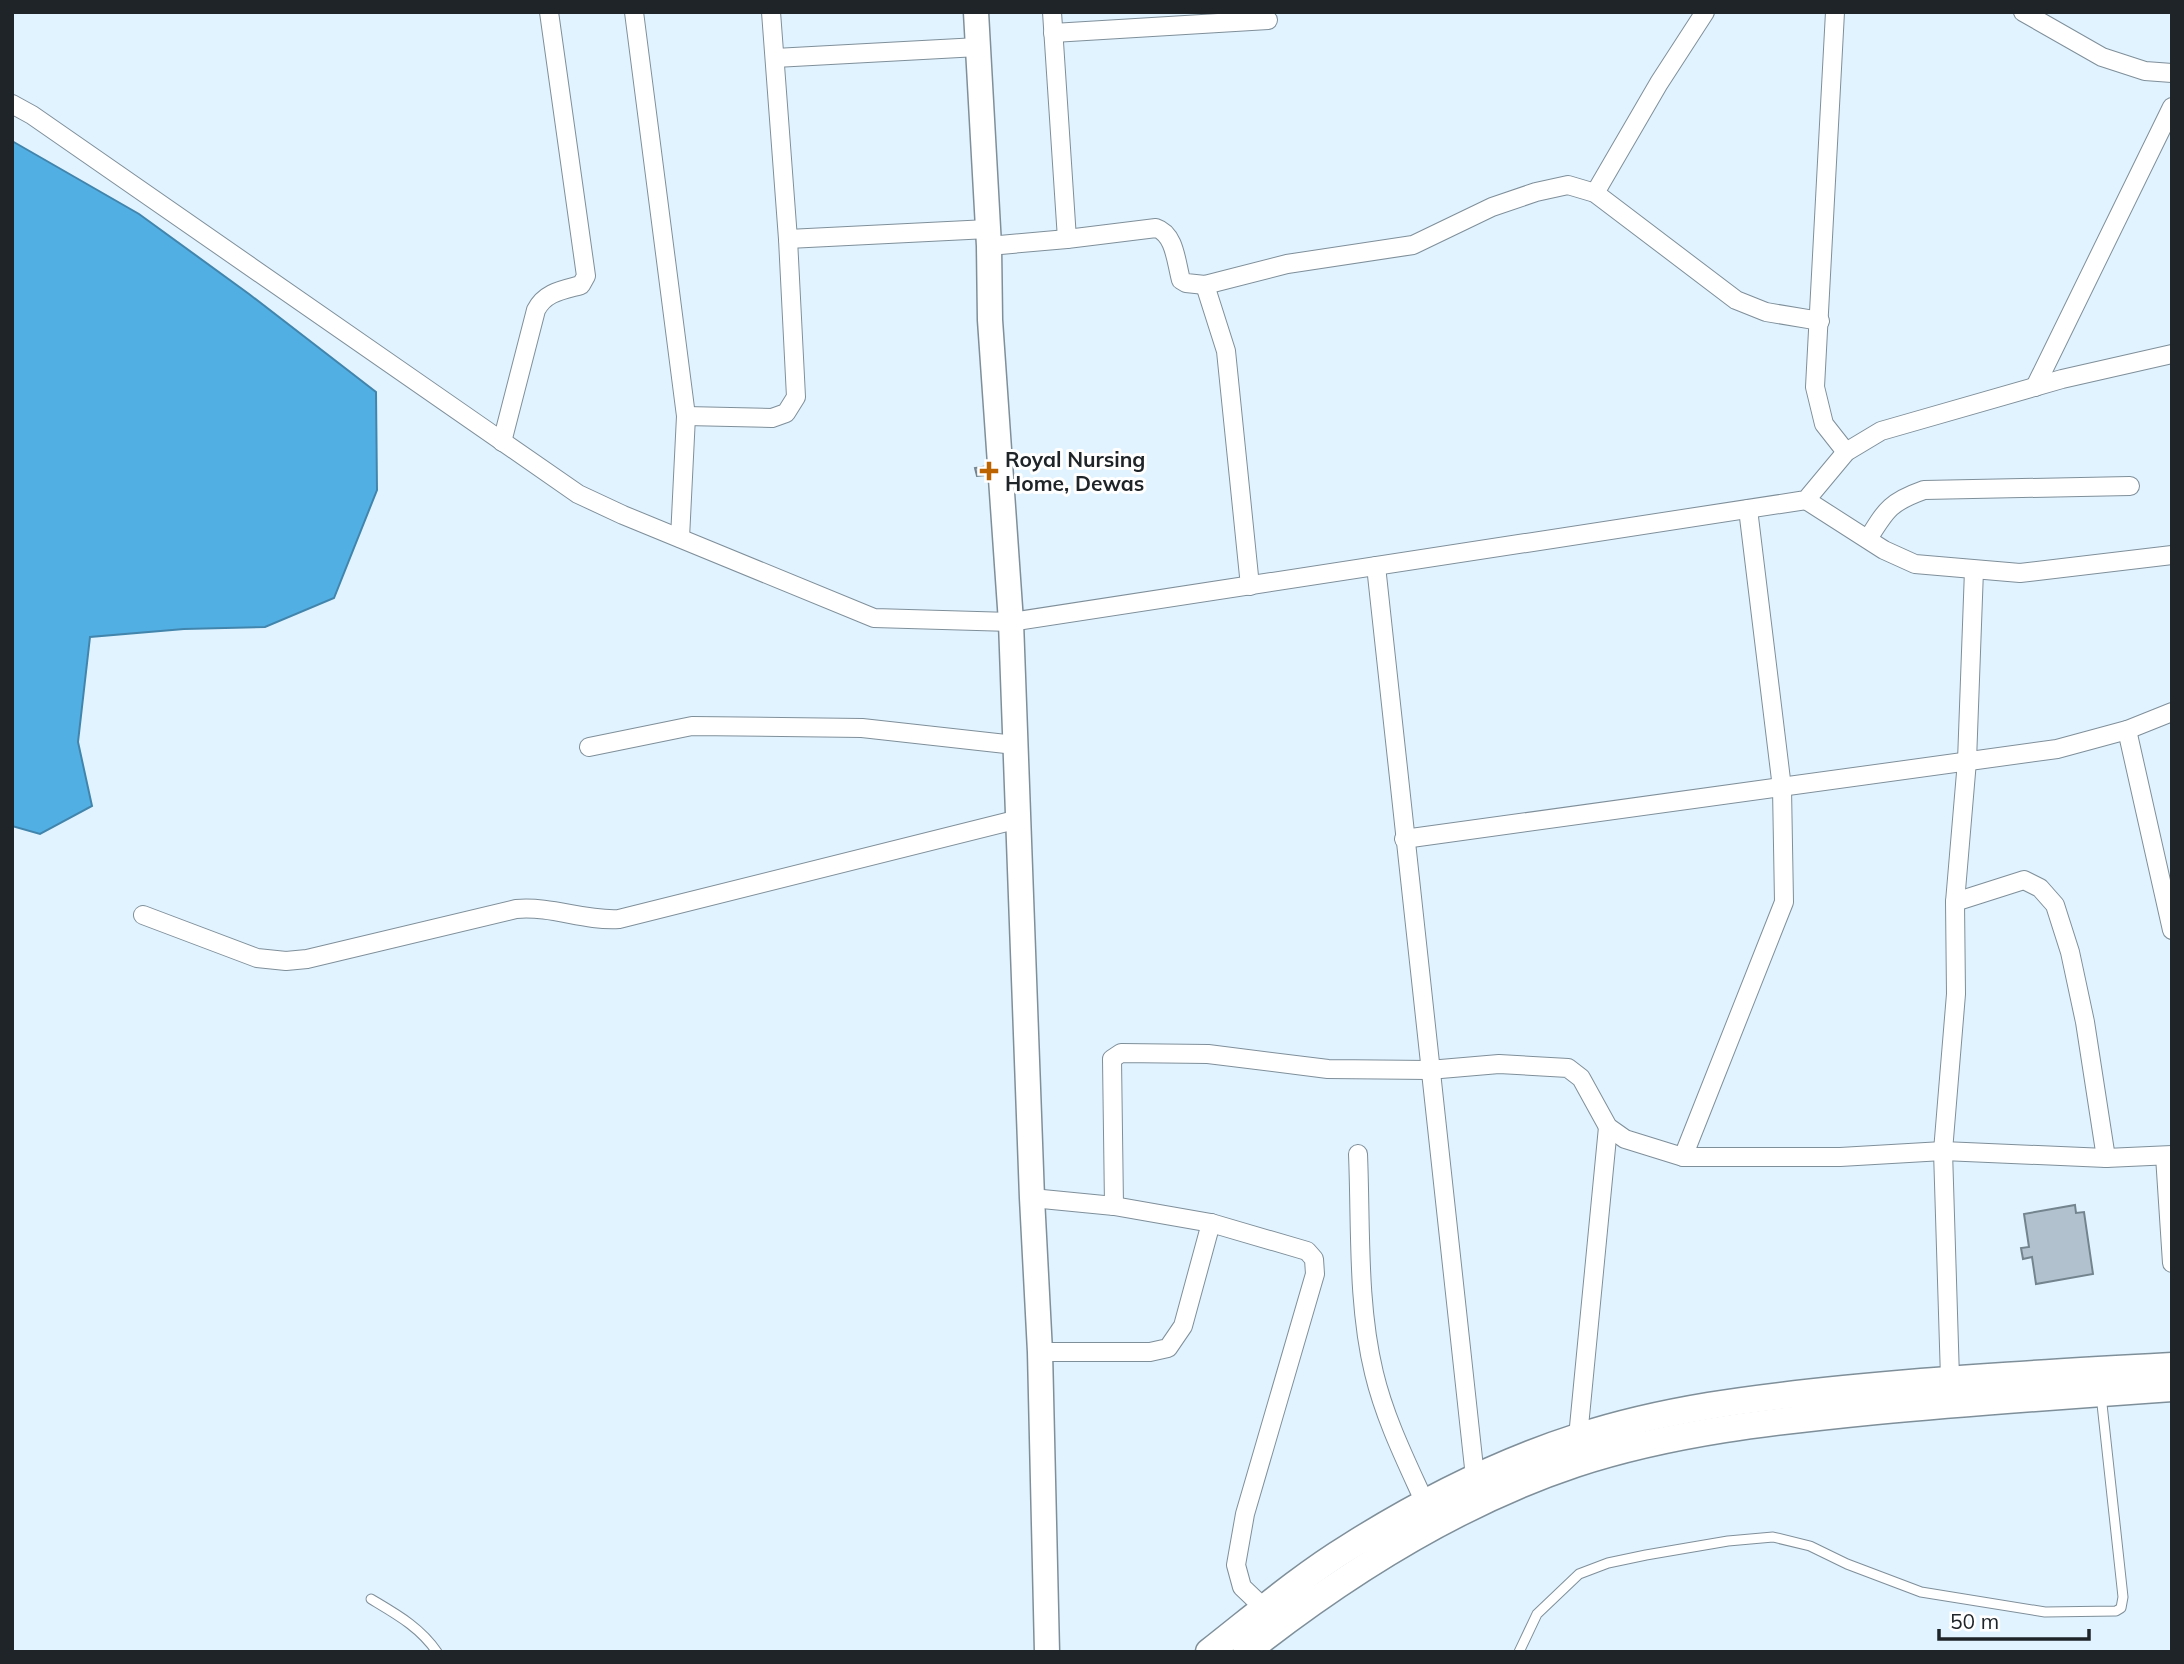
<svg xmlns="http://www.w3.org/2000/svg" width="2184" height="1664" font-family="Mulish,sans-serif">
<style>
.water{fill:#52afe4;stroke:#4285ac;stroke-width:2}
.building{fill:#b1c2ce;stroke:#74848f;stroke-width:2}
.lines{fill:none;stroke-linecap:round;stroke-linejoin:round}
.lane-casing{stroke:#7f8f9a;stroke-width:11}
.street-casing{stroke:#7f8f9a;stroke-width:20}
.secondary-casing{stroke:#7f8f9a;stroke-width:27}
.primary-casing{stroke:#7f8f9a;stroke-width:29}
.lane{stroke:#fff;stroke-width:9}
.street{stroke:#fff;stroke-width:18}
.secondary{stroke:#fff;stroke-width:24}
.primary{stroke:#fff;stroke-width:26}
.poi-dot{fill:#bc6300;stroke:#fff;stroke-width:2.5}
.labels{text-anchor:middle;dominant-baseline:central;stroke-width:6;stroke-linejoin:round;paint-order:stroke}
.poi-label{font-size:21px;font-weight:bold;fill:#1e2428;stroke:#fff;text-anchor:start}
</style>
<rect width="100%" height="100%" fill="#e1f3ff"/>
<path class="water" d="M12,141L139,214L249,294L376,392L377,490L334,598L265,627L184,629L90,637L78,742L92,806L40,834L12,826Z"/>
<g class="building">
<path d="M995,465L996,474L977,476L975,468Z"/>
<path d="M2075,1205L2076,1213L2084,1212L2093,1274L2036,1284L2032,1257L2023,1259L2021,1248L2029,1247L2024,1214Z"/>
</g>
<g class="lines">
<defs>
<g id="lane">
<path d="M371,1599C396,1614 420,1627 437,1652"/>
<path d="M1519,1652L1537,1614L1579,1574L1608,1563L1646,1555L1728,1541L1773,1537L1810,1546L1847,1564L1921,1592L2045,1612L2116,1611L2121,1608L2123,1597L2101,1395"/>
</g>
<g id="street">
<path d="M634,12L686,416L680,538"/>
<path d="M1052,12L1067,239"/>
<path d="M1835,12L1815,387L1824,424L1846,452"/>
<path d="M2023,12L2102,57L2145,71L2172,73"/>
<path d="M1053,33L1268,20"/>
<path d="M775,58L978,47"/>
<path d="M12,104L32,115L578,494L623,515L874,618L1011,622L1806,500L1846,452L1881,431L2062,379L2172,354"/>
<path d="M1595,193L1659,83L1705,12"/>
<path d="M788,239L988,229"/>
<path d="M989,246L1067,239L1156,228C1175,234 1176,262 1181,280L1186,283L1205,285L1287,264L1413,245L1492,207L1536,192L1568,185L1595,193L1736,300L1766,312L1820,321"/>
<path d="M1205,285L1226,351L1250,586"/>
<path d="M2035,387L2172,107"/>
<path d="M686,416L772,418L786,413L796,397L788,239L771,12"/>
<path d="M502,442L536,310C545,292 563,290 581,285L586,276L549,12"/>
<path d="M1806,500L1884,550L1915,564L2020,573L2172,555"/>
<path d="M1868,539C1886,510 1890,502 1924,490L2130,486"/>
<path d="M1376,566L1475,1477"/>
<path d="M2127,730L2172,930"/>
<path d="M589,747L692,726L862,728L1015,745"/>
<path d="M1404,839L2057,749L2127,730L2172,712"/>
<path d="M1955,902L2024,880L2040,888L2055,905L2070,952L2085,1022L2106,1158"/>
<path d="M143,915L257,958L286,961L307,959L516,909C554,906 582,921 619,919L1019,819"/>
<path d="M1358,1154C1361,1226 1357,1303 1374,1373C1385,1419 1406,1461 1425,1503"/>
<path d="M2165,1156L2172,1263"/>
<path d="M1683,1157L1784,902L1782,788L1748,509"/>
<path d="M1032,1198L1114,1206L1211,1223L1307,1251L1314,1259L1315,1274L1245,1514L1236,1565L1242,1587L1264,1608"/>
<path d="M1114,1206L1112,1059L1121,1053L1208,1054L1328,1069L1429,1070L1499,1064L1568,1068L1581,1078L1608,1127L1625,1139L1683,1157H1840L1943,1151L2106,1158L2172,1155"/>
<path d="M1040,1352H1150L1168,1348L1183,1326L1211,1223"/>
<path d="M1950,1378L1943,1151L1956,994L1955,902L1967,761L1974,570"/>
<path d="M1578,1437L1608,1127"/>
</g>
<path id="secondary" d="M976,12L989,246L990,320L1011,622L1032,1198L1040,1352L1047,1652"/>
<g id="primary">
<path d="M1209,1652C1255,1616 1300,1577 1349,1547C1419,1503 1500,1462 1578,1437C1664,1409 1754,1398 1844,1389C1953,1378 2062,1372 2172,1366"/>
<path d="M1246,1652C1345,1574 1455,1504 1575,1464C1672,1432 1775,1421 1876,1411C1975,1402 2073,1395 2172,1388"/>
</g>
</defs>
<use href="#lane" class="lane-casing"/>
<use href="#street" class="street-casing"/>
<use href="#secondary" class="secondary-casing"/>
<use href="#primary" class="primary-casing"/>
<use href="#lane" class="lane"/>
<use href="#street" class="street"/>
<use href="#secondary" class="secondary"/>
<use href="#primary" class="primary"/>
</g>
<path class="poi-dot" d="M985.5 460.5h7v7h7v7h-7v7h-7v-7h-7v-7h7z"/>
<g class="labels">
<g class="poi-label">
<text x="1005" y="459">Royal Nursing<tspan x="1005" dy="24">Home, Dewas</tspan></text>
</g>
</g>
<rect width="2184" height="1664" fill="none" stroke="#1e2428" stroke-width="28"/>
<path d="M1939 1629v10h150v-10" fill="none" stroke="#1e2428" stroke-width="3.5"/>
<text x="1950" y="1629" font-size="21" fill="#1e2428" stroke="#ffffff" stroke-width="5" paint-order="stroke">50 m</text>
</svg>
